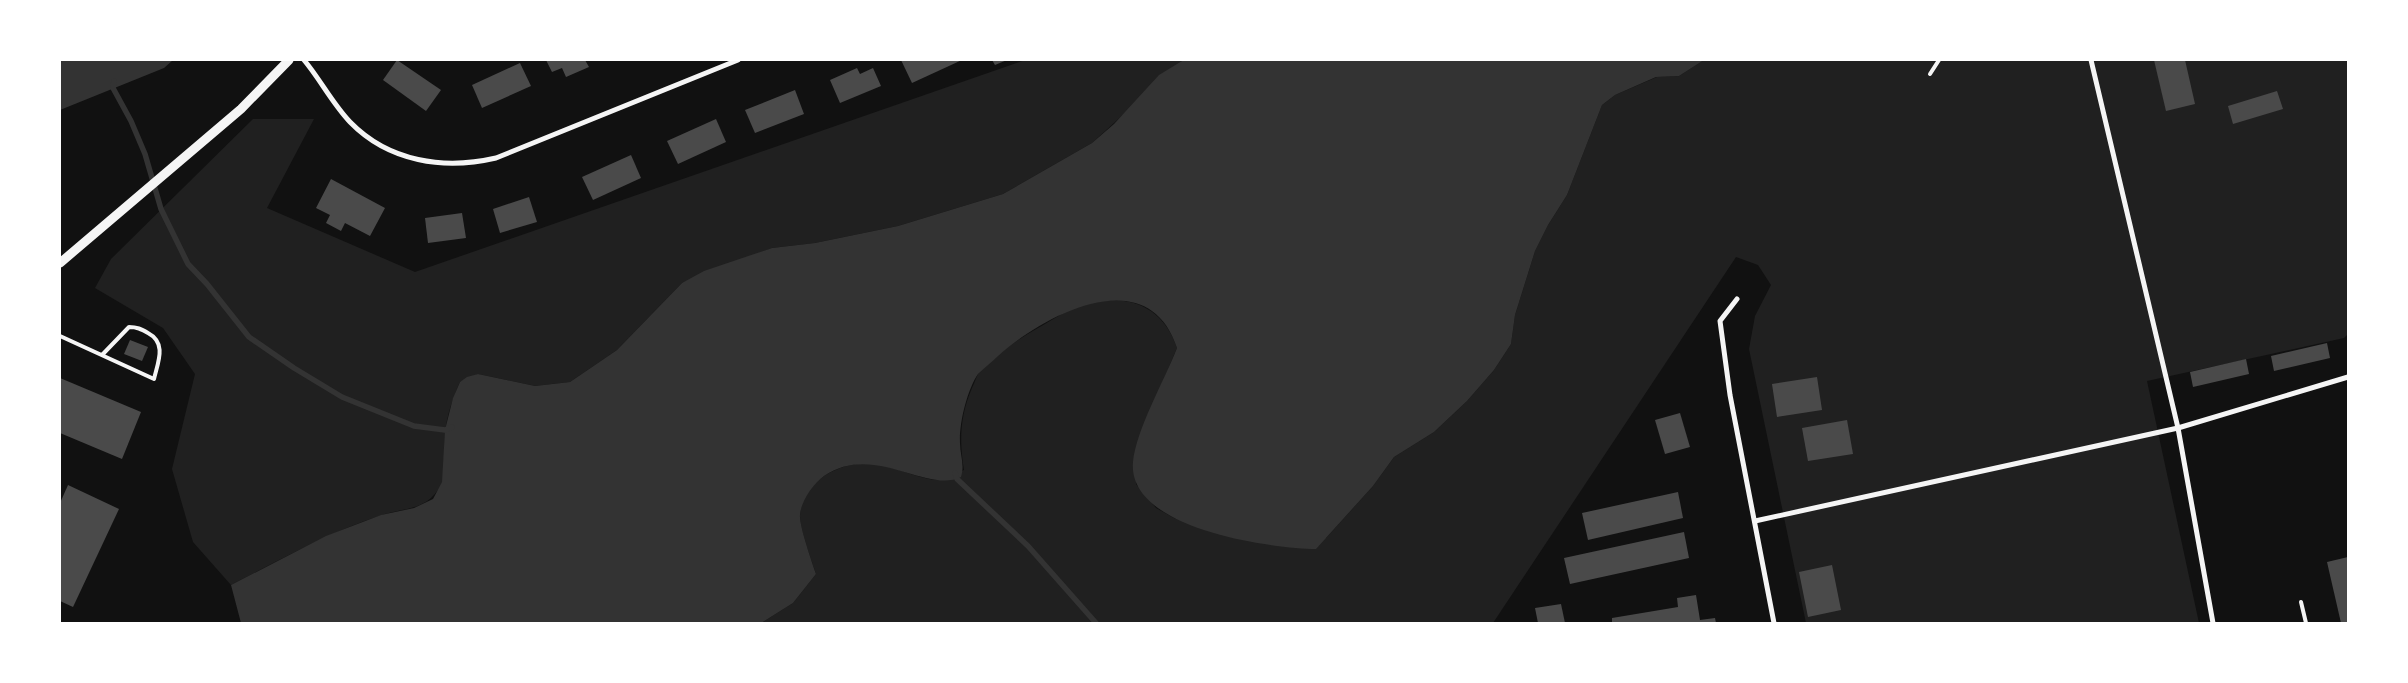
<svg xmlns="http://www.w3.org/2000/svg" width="2408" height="683" font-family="'PT Sans Narrow',sans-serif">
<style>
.green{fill:#202020}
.water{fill:#333}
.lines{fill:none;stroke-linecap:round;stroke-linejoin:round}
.stream{stroke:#333;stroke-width:5.5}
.building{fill:#4a4a4a}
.service{stroke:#f5f5f5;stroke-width:4}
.minor{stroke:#f5f5f5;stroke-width:5}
.tertiary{stroke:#f5f5f5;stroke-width:9}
</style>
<rect width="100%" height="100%" fill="#111"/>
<g class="green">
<path d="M1025,60H1186L1182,61L1092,143L1003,194L898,226L815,243L772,248L682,283L617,350L570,382L535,386L478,374L460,382C453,397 447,415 445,433C444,446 447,474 441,485C426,512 404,507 379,516C327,533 280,560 231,585L193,542L172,469L195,374L163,328L95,288L111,259L253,119H314L267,208L415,272Z"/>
<path d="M1704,60H2348V334L2344,338L2147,381L2199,623H1806L1749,349L1755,316L1771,285L1758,265L1736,257L1493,623H761L793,603L816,574C812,562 799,526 800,515C803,479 843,460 875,464C894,466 921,480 939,480C946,480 957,473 964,470C959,440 960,416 972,388C974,384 976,378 978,374C992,356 1019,339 1038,328C1049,322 1060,314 1072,309C1116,291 1161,299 1177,348L1139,438L1136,484L1156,508L1176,519L1326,538L1373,486L1394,457L1434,432L1467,401L1494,370L1511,344L1515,315L1535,251L1548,225L1567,195L1602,105L1615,95L1657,77L1679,76Z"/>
</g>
<g class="water">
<path d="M60,60H173L164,68L60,110Z"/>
<path d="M1704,60L1679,76L1656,77L1615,95L1602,105L1567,195L1548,225L1535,251L1515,315L1511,344L1494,370L1467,401L1434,432L1394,457L1373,486L1316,549C1269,548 1127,529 1133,462C1136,430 1165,379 1177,348C1148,259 1044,315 998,356C992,362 984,368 978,374C967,390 959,424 960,443C960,455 965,465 961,477C927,494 874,442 824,476C813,484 801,501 800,515C799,525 812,562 816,574L793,603L761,623H241L231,585L326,536L381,515L414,508L433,499L442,482L445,430L453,398L460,382L467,377L478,374L535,386L570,382L617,350L682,283L704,271L772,248L815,243L898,226L1003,194L1092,143L1114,124L1159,75L1182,61Z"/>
</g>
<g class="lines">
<g class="stream">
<path d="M114,81L113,88L131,121L145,154L161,209L188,264L207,284L249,337L294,368L342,397L414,426L445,430L452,427"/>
<path d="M955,473L957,479L1028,546L1096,623"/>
</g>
</g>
<g class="building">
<path d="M397,60L441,90L426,111L383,80Z"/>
<path d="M546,60H585L589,67L566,77L562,68L552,72Z"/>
<path d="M901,60H962L912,83Z"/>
<path d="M992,60H1007L995,65Z"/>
<path d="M2154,60H2185L2195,104L2166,111Z"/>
<path d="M520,63L531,86L482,108L472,85Z"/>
<path d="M857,68L860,74L873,68L881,86L840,103L830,80Z"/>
<path d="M795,90L804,114L755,133L745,110Z"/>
<path d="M2277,91L2283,109L2233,124L2228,106Z"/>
<path d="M716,119L726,142L678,164L667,141Z"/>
<path d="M631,155L641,178L593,200L582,177Z"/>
<path d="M331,179L385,208L370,236L345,223L341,231L326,223L330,215L316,208Z"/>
<path d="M529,197L537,222L500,233L493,209Z"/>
<path d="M462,213L466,238L428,243L425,218Z"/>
<path d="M130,340L148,347L142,361L124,354Z"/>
<path d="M2327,343L2330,358L2274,371L2271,356Z"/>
<path d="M2246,359L2249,374L2193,387L2190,372Z"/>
<path d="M1817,377L1822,410L1777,417L1772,384Z"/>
<path d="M60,378L141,412L122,459L60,433Z"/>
<path d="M1680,413L1690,447L1665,454L1655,420Z"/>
<path d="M1847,420L1853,454L1808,461L1802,428Z"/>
<path d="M68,485L119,509L73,607L60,601V503Z"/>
<path d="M1678,492L1683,518L1588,540L1582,513Z"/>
<path d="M1684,532L1689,558L1570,584L1564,558Z"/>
<path d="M2348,557V623H2341L2327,562Z"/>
<path d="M1832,565L1841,610L1808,617L1799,572Z"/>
<path d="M1696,595L1700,620L1715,618L1716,623H1612V618L1678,607L1677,598Z"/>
<path d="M1561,604L1565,623H1538L1535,608Z"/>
</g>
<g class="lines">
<g class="service">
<path d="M1930,74L1939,60"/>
<path d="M60,336L154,379C158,362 167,343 148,333C141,329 137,327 129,327L102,355"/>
<path d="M2301,602L2306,623"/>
</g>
<g class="minor">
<path d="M304,60C320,79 332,103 350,122C389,162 444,170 496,158L738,60"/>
<path d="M2091,60L2178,428L2213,623"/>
<path d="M1737,299L1720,321L1730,395L1774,623"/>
<path d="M1755,521L2178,428L2348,377"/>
</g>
<path class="tertiary" d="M60,263L241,109L289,60"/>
</g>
<rect width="2408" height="683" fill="none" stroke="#ffffff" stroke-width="122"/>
</svg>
